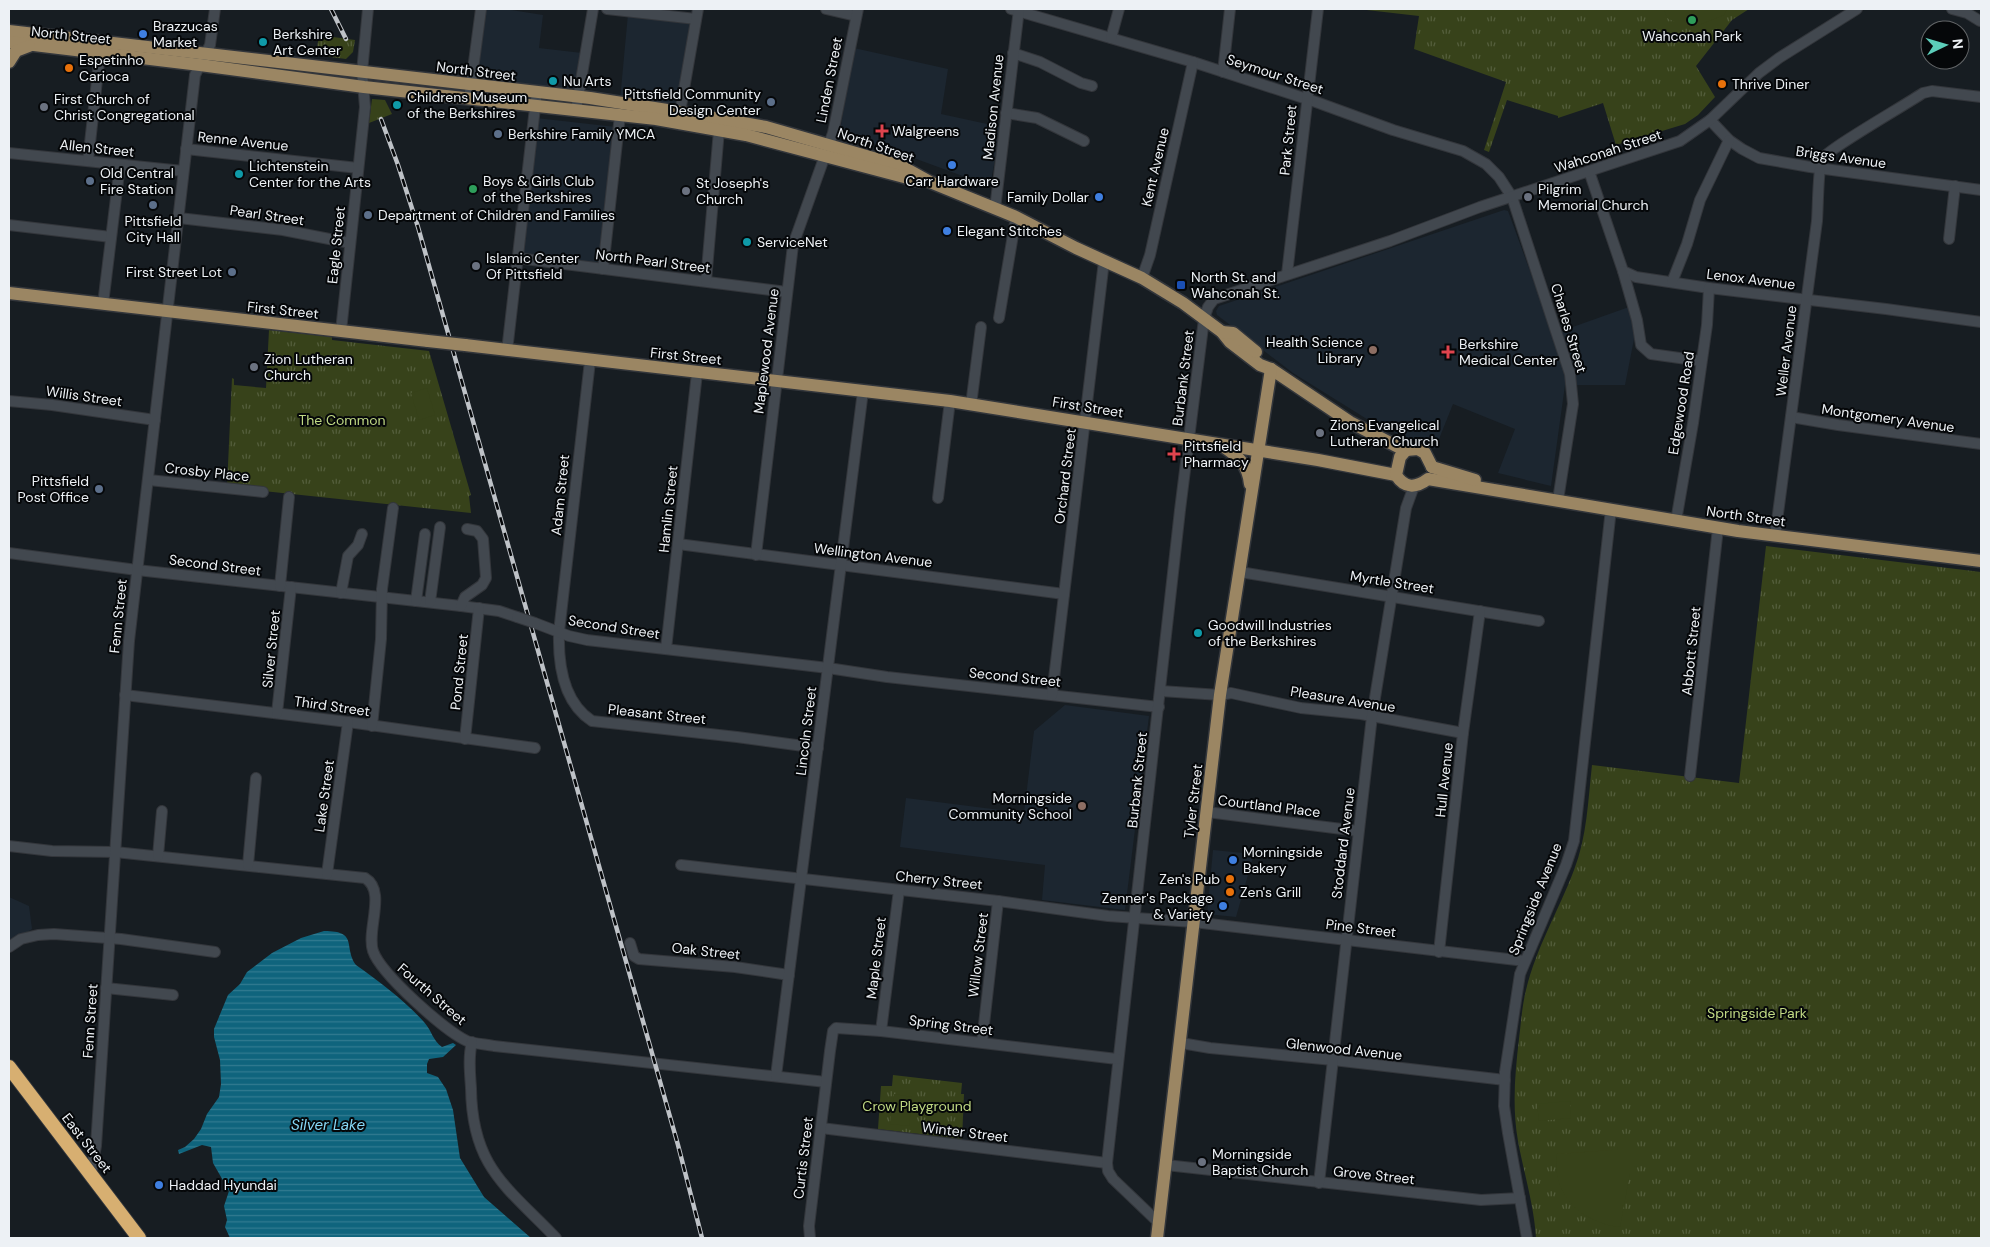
<svg xmlns="http://www.w3.org/2000/svg" width="1990" height="1247" font-family="'DM Sans',sans-serif">
<style>
.built{fill:#1c2630}
.park{fill:url(#park-tufts)}
.pitch{fill:#37421a}
.water{fill:url(#water-rules)}
.lines{fill:none;stroke-linecap:round;stroke-linejoin:round}
.minor-casing{stroke:#33363b;stroke-width:12}
.major-casing{stroke:#33363b;stroke-width:15}
.highway-casing{stroke:#33363b;stroke-width:16}
.minor{stroke:#42484f;stroke-width:10}
.major{stroke:#9b8663;stroke-width:12}
.highway{stroke:#d7af71;stroke-width:14}
.rail-casing{stroke:#bec2c7;stroke-width:4.5}
.rail{stroke:#050709;stroke-width:2.5;stroke-dasharray:8;stroke-linecap:butt}
.minor-bridge-casing{stroke:#33363b;stroke-width:12;stroke-linecap:butt}
.major-bridge-casing{stroke:#33363b;stroke-width:15;stroke-linecap:butt}
.minor-bridge{stroke:#42484f;stroke-width:10}
.major-bridge{stroke:#9b8663;stroke-width:12}
.leisure-dot{fill:#2e9e5b;stroke:#050709;stroke-width:2}
.shop-dot{fill:#3f7fe0;stroke:#050709;stroke-width:2}
.culture-dot{fill:#0f9aa8;stroke:#050709;stroke-width:2}
.food-dot{fill:#e8710a;stroke:#050709;stroke-width:2}
.service-dot{fill:#5c6f8a;stroke:#050709;stroke-width:2}
.worship-dot{fill:#6b7280;stroke:#050709;stroke-width:2}
.health-dot{fill:#e0444e;stroke:#050709;stroke-width:2}
.transit-dot{fill:#1a4fb4;stroke:#050709;stroke-width:2}
.education-dot{fill:#8d6e63;stroke:#050709;stroke-width:2}
.labels{text-anchor:middle;dominant-baseline:central;stroke-width:4;stroke-linejoin:round;paint-order:stroke}
.poi-label{font-size:14px;fill:#edf1f5;stroke:#050709;text-anchor:start}
.street-label{font-size:14px;fill:#edf1f5;stroke:#050709}
.park-label{font-size:14px;fill:#c0d984;stroke:#050709}
.water-label{font-size:15px;font-style:italic;fill:#87d9f8;stroke:#050709}
</style>
<defs>
<pattern id="park-tufts" width="24" height="20" patternUnits="userSpaceOnUse" patternTransform="scale(1.25)"><rect width="24" height="20" fill="#37421a"/><path d="M3 7l-1-3M5 7V3M7 7l1-3M15 17l-1-3M17 17v-4M19 17l1-3" fill="none" stroke="#545e3c"/></pattern>
<pattern id="water-rules" width="6" height="5" patternUnits="userSpaceOnUse" patternTransform="scale(1.25)"><rect width="6" height="5" fill="#0f647d"/><path d="M0 2.5h6" fill="none" stroke="#327b90"/></pattern>
</defs>
<rect width="100%" height="100%" fill="#171d22"/>
<g class="built">
<path d="M486,9H504L543,15L539,48L582,53L575,92L476,80Z"/>
<path d="M628,14L692,22L676,108L620,100Z"/>
<path d="M854,48L948,69L941,114L1001,127L990,186L840,131Z"/>
<path d="M536,118L616,127L601,265L521,254Z"/>
<path d="M1504,210L1508,211L1553,334L1629,307L1635,334L1625,385H1565L1551,486L1498,473L1515,429L1453,404L1435,449L1378,426L1293,373L1217,315L1216,311L1219,306Z"/>
<path d="M1065,705L1149,716L1125,910L1042,900L1045,865L900,847L906,798L1024,813L1034,731Z"/>
<path d="M1213,850L1254,854L1236,917L1207,914Z"/>
<path d="M9,897L29,906L32,929L9,944Z"/>
</g>
<g class="park">
<path d="M1358,9H1749L1732,20L1696,66L1715,97L1698,115L1685,124L1616,145L1603,103L1558,118V116L1507,100L1489,152L1484,150L1506,82L1414,49L1419,16Z"/>
<path d="M319,35L355,40L353,52L346,59L316,55Z"/>
<path d="M372,99L385,100L392,114L369,123Z"/>
<path d="M269,330L332,337V340L429,351L471,495L469,496L471,513L227,487L232,378L234,379V385L266,388Z"/>
<path d="M1766,546L1981,572V1238H1536C1534,1205 1524,1174 1518,1141C1512,1107 1515,1073 1519,1039C1521,1023 1522,1006 1526,990C1536,948 1559,910 1574,870C1587,837 1588,801 1592,765L1739,783Z"/>
<path d="M893,1075L962,1083L961,1094H964L962,1139L878,1129L881,1086H892Z"/>
</g>
<g class="pitch">
<path d="M1664,9H1727L1724,15L1689,29L1667,18Z"/>
<path d="M427,388L435,415L419,420L411,393Z"/>
<path d="M894,1094L912,1097L909,1126L890,1124Z"/>
<path d="M1570,1101L1571,1118L1539,1121L1537,1104Z"/>
<path d="M1613,1147H1618L1617,1150H1628L1634,1155V1166L1637,1167L1635,1173H1630L1620,1227C1591,1224 1561,1205 1557,1173C1556,1167 1557,1160 1557,1154L1612,1150Z"/>
</g>
<path class="water" d="M324,931C359,931 343,947 356,965C380,982 404,1000 424,1022C432,1031 433,1041 442,1047L453,1043L456,1045L443,1057L429,1059L427,1064V1073L438,1077L446,1089L453,1110L460,1158L484,1197L531,1238H230L225,1227L227,1220L224,1206L229,1191L213,1163L211,1147L202,1145L179,1154L178,1150L185,1147L194,1139L201,1129L207,1114L219,1097L221,1084L220,1060L214,1037V1029L228,995L240,984L247,972L272,953L301,938Z"/>
<g class="lines">
<defs>
<g id="minor">
<path d="M607,9L696,19"/>
<path d="M826,9L856,16"/>
<path d="M1011,9L1193,62L1316,102L1393,130L1463,151L1486,164L1499,177L1512,197L1570,374L1573,404L1558,500"/>
<path d="M1952,9L1967,13L1980,21"/>
<path d="M1111,38L1119,9"/>
<path d="M1013,53L1040,62L1081,83L1092,86"/>
<path d="M1223,72L1230,9"/>
<path d="M470,92L481,9"/>
<path d="M577,104L593,9"/>
<path d="M680,112L698,9"/>
<path d="M1006,113L1037,118L1084,141"/>
<path d="M1710,120L1729,140L1742,149L1759,158L1810,167L1981,190"/>
<path d="M186,149L358,168"/>
<path d="M9,153L183,171"/>
<path d="M88,161L100,53"/>
<path d="M1589,171L1623,271L1636,277L1709,288L1886,309L1981,322"/>
<path d="M995,209L1019,9"/>
<path d="M179,218L283,230L350,243"/>
<path d="M9,225L111,237"/>
<path d="M1949,239L1955,186"/>
<path d="M517,258L787,292"/>
<path d="M603,269L620,115"/>
<path d="M1623,271L1637,320L1641,345L1651,354L1701,361"/>
<path d="M1287,274L1318,9"/>
<path d="M1142,278L1150,255L1193,62"/>
<path d="M706,281L719,130"/>
<path d="M1672,282L1687,244L1700,200L1729,140"/>
<path d="M103,304L120,165"/>
<path d="M999,318L1016,217"/>
<path d="M341,331L365,107L362,72L368,9"/>
<path d="M507,351L536,99"/>
<path d="M590,361L559,632C558,664 563,702 592,721L737,737L818,748"/>
<path d="M9,401L52,405L155,420"/>
<path d="M971,405L981,327"/>
<path d="M1791,417L1838,425L1981,444"/>
<path d="M149,480L263,492"/>
<path d="M938,498L950,401"/>
<path d="M1676,521L1693,423L1707,325L1709,288"/>
<path d="M1775,536L1817,221C1818,209 1818,167 1822,159C1828,149 1907,104 1923,93L1932,91L1981,97"/>
<path d="M678,544L1064,594"/>
<path d="M9,553L137,570L461,606L499,611L517,617"/>
<path d="M756,555L793,245L833,133L858,9"/>
<path d="M1240,572L1539,621"/>
<path d="M280,586L289,497"/>
<path d="M341,593L348,556L358,545L362,534"/>
<path d="M416,601L425,534"/>
<path d="M430,602L440,527"/>
<path d="M461,606L465,597L482,585L486,578L483,539L477,531L467,529"/>
<path d="M535,623L569,636L587,640L828,668L887,677L1159,707"/>
<path d="M666,649L697,373"/>
<path d="M1161,691L1220,695L1231,693L1301,708L1361,714L1463,733"/>
<path d="M125,695L348,722L535,748"/>
<path d="M1052,695L1104,261"/>
<path d="M277,713L291,587"/>
<path d="M372,726L381,639L382,589L393,508"/>
<path d="M465,739L479,608"/>
<path d="M1690,776L1718,528"/>
<path d="M1207,812L1358,831"/>
<path d="M9,846L52,851L115,852L365,878C387,891 366,930 373,951C381,974 445,1031 467,1041C475,1044 486,1044 494,1046L826,1082"/>
<path d="M158,856L162,811"/>
<path d="M248,865L256,778"/>
<path d="M681,865L998,901L1108,916L1193,922L1525,961"/>
<path d="M327,874L348,722"/>
<path d="M630,943L634,956L639,959L735,967L789,975"/>
<path d="M9,947L21,939L38,935L54,934L121,939L215,952"/>
<path d="M1439,952L1463,733L1480,611"/>
<path d="M106,988L173,995"/>
<path d="M881,1031L899,890"/>
<path d="M472,1042C468,1057 470,1073 471,1088C472,1167 506,1186 556,1238"/>
<path d="M982,1042L998,901"/>
<path d="M1181,1043L1210,1048L1333,1060L1505,1080"/>
<path d="M776,1076L863,391"/>
<path d="M821,1128L1107,1163"/>
<path d="M1166,1165L1481,1200L1520,1198"/>
<path d="M91,1173L96,1146L129,641L195,75L210,45L215,9"/>
<path d="M1319,1183L1372,716L1406,508L1414,486"/>
<path d="M1159,1223L1113,1179L1108,1171L1107,1163L1180,510L1204,319L1208,307L1214,299L1390,241L1480,207L1680,141L1710,120L1759,73L1779,58L1857,9"/>
<path d="M810,1238L809,1226L830,1051L833,1031L836,1028L881,1031L1117,1059"/>
<path d="M1527,1238L1508,1133L1504,1106L1505,1072L1520,974L1566,865L1574,841L1611,509"/>
</g>
<g id="major">
<path d="M9,31L590,98L680,112L766,127L901,166L930,182L1016,217L1076,248L1142,278L1183,303L1222,332L1230,342L1260,365L1271,369L1350,422L1400,448L1406,450L1418,449L1425,453L1432,467"/>
<path d="M9,42L200,65L364,87L656,119L746,135L919,181"/>
<path d="M9,62L16,51L29,46"/>
<path d="M9,293L428,341"/>
<path d="M1222,332L1233,333L1256,352"/>
<path d="M465,345L950,401L1318,460L1396,475"/>
<path d="M1224,447C1239,457 1248,465 1250,484"/>
<path d="M1406,450L1400,457L1396,475C1405,489 1416,488 1428,479L1738,531L1981,561"/>
<path d="M1432,467L1475,480"/>
<path d="M1157,1238L1220,695L1271,369"/>
</g>
<path id="highway" d="M9,1067L139,1238"/>
</defs>
<use href="#minor" class="minor-casing"/>
<use href="#major" class="major-casing"/>
<use href="#highway" class="highway-casing"/>
<use href="#minor" class="minor"/>
<use href="#major" class="major"/>
<use href="#highway" class="highway"/>
<defs>
<g id="rail">
<path d="M331,9L346,39"/>
<path d="M381,119L398,165L418,227L678,1145L702,1238"/>
</g>
</defs>
<use href="#rail" class="rail-casing"/>
<use href="#rail" class="rail"/>
<defs>
<path id="minor-bridge" d="M517,617L535,623"/>
<path id="major-bridge" d="M428,341L465,345"/>
</defs>
<use href="#minor-bridge" class="minor-bridge-casing"/>
<use href="#major-bridge" class="major-bridge-casing"/>
<use href="#minor-bridge" class="minor-bridge"/>
<use href="#major-bridge" class="major-bridge"/>
</g>
<g class="leisure-dot">
<circle cx="1692" cy="20" r="5"/>
<circle cx="473" cy="189" r="5"/>
</g>
<g class="shop-dot">
<circle cx="143" cy="34" r="5"/>
<circle cx="952" cy="165" r="5"/>
<circle cx="1099" cy="197" r="5"/>
<circle cx="947" cy="231" r="5"/>
<circle cx="1233" cy="860" r="5"/>
<circle cx="1223" cy="906" r="5"/>
<circle cx="159" cy="1185" r="5"/>
</g>
<g class="culture-dot">
<circle cx="263" cy="42" r="5"/>
<circle cx="553" cy="81" r="5"/>
<circle cx="397" cy="105" r="5"/>
<circle cx="239" cy="174" r="5"/>
<circle cx="747" cy="242" r="5"/>
<circle cx="1198" cy="633" r="5"/>
</g>
<g class="food-dot">
<circle cx="69" cy="68" r="5"/>
<circle cx="1722" cy="84" r="5"/>
<circle cx="1230" cy="879" r="5"/>
<circle cx="1230" cy="892" r="5"/>
</g>
<g class="service-dot">
<circle cx="771" cy="102" r="5"/>
<circle cx="498" cy="134" r="5"/>
<circle cx="90" cy="181" r="5"/>
<circle cx="153" cy="205" r="5"/>
<circle cx="368" cy="215" r="5"/>
<circle cx="232" cy="272" r="5"/>
<circle cx="99" cy="489" r="5"/>
</g>
<g class="worship-dot">
<circle cx="44" cy="107" r="5"/>
<circle cx="686" cy="191" r="5"/>
<circle cx="1528" cy="197" r="5"/>
<circle cx="476" cy="266" r="5"/>
<circle cx="254" cy="367" r="5"/>
<circle cx="1320" cy="433" r="5"/>
<circle cx="1202" cy="1162" r="5"/>
</g>
<g class="health-dot">
<path d="M879.5 123.5h5v5h5v5h-5v5h-5v-5h-5v-5h5z"/>
<path d="M1445.5 344.5h5v5h5v5h-5v5h-5v-5h-5v-5h5z"/>
<path d="M1171.5 446.5h5v5h5v5h-5v5h-5v-5h-5v-5h5z"/>
</g>
<rect class="transit-dot" x="1176" y="280" width="10" height="10" rx="2.5"/>
<g class="education-dot">
<circle cx="1373" cy="350" r="5"/>
<circle cx="1082" cy="806" r="5"/>
</g>
<g class="labels">
<g class="poi-label">
<text x="153" y="26">Brazzucas<tspan x="153" dy="16">Market</tspan></text>
<text x="273" y="34">Berkshire<tspan x="273" dy="16">Art Center</tspan></text>
<text x="1692" y="36" text-anchor="middle">Wahconah Park</text>
<text x="79" y="60">Espetinho<tspan x="79" dy="16">Carioca</tspan></text>
<text x="563" y="81">Nu Arts</text>
<text x="1732" y="84">Thrive Diner</text>
<text x="761" y="94" text-anchor="end">Pittsfield Community<tspan x="761" dy="16">Design Center</tspan></text>
<text x="407" y="97">Childrens Museum<tspan x="407" dy="16">of the Berkshires</tspan></text>
<text x="54" y="99">First Church of<tspan x="54" dy="16">Christ Congregational</tspan></text>
<text x="892" y="131">Walgreens</text>
<text x="508" y="134">Berkshire Family YMCA</text>
<text x="249" y="166">Lichtenstein<tspan x="249" dy="16">Center for the Arts</tspan></text>
<text x="100" y="173">Old Central<tspan x="100" dy="16">Fire Station</tspan></text>
<text x="483" y="181">Boys &amp; Girls Club<tspan x="483" dy="16">of the Berkshires</tspan></text>
<text x="952" y="181" text-anchor="middle">Carr Hardware</text>
<text x="696" y="183">St Joseph's<tspan x="696" dy="16">Church</tspan></text>
<text x="1538" y="189">Pilgrim<tspan x="1538" dy="16">Memorial Church</tspan></text>
<text x="1089" y="197" text-anchor="end">Family Dollar</text>
<text x="378" y="215">Department of Children and Families</text>
<text x="153" y="221" text-anchor="middle">Pittsfield<tspan x="153" dy="16">City Hall</tspan></text>
<text x="957" y="231">Elegant Stitches</text>
<text x="757" y="242">ServiceNet</text>
<text x="486" y="258">Islamic Center<tspan x="486" dy="16">Of Pittsfield</tspan></text>
<text x="222" y="272" text-anchor="end">First Street Lot</text>
<text x="1191" y="277">North St. and<tspan x="1191" dy="16">Wahconah St.</tspan></text>
<text x="1363" y="342" text-anchor="end">Health Science<tspan x="1363" dy="16">Library</tspan></text>
<text x="1459" y="344">Berkshire<tspan x="1459" dy="16">Medical Center</tspan></text>
<text x="264" y="359">Zion Lutheran<tspan x="264" dy="16">Church</tspan></text>
<text x="1330" y="425">Zions Evangelical<tspan x="1330" dy="16">Lutheran Church</tspan></text>
<text x="1184" y="446">Pittsfield<tspan x="1184" dy="16">Pharmacy</tspan></text>
<text x="89" y="481" text-anchor="end">Pittsfield<tspan x="89" dy="16">Post Office</tspan></text>
<text x="1208" y="625">Goodwill Industries<tspan x="1208" dy="16">of the Berkshires</tspan></text>
<text x="1072" y="798" text-anchor="end">Morningside<tspan x="1072" dy="16">Community School</tspan></text>
<text x="1243" y="852">Morningside<tspan x="1243" dy="16">Bakery</tspan></text>
<text x="1220" y="879" text-anchor="end">Zen's Pub</text>
<text x="1240" y="892">Zen's Grill</text>
<text x="1213" y="898" text-anchor="end">Zenner's Package<tspan x="1213" dy="16">&amp; Variety</tspan></text>
<text x="1212" y="1154">Morningside<tspan x="1212" dy="16">Baptist Church</tspan></text>
<text x="169" y="1185">Haddad Hyundai</text>
</g>
<g class="street-label">
<text transform="translate(71 35) rotate(6)">North Street</text>
<text transform="translate(476 71) rotate(7)">North Street</text>
<text transform="translate(1275 74) rotate(18)">Seymour Street</text>
<text transform="translate(829 80) rotate(-79)">Linden Street</text>
<text transform="translate(993 107) rotate(-84)">Madison Avenue</text>
<text transform="translate(1288 140) rotate(-84)">Park Street</text>
<text transform="translate(243 141) rotate(6)">Renne Avenue</text>
<text transform="translate(876 145) rotate(19)">North Street</text>
<text transform="translate(97 148) rotate(6)">Allen Street</text>
<text transform="translate(1608 151) rotate(-18)">Wahconah Street</text>
<text transform="translate(1841 157) rotate(8)">Briggs Avenue</text>
<text transform="translate(1155 167) rotate(-77)">Kent Avenue</text>
<text transform="translate(267 215) rotate(8)">Pearl Street</text>
<text transform="translate(336 245) rotate(-84)">Eagle Street</text>
<text transform="translate(653 261) rotate(7)">North Pearl Street</text>
<text transform="translate(1751 279) rotate(7)">Lenox Avenue</text>
<text transform="translate(283 310) rotate(6)">First Street</text>
<text transform="translate(1569 328) rotate(73)">Charles Street</text>
<text transform="translate(766 351) rotate(-83)">Maplewood Avenue</text>
<text transform="translate(1786 351) rotate(-83)">Weller Avenue</text>
<text transform="translate(686 356) rotate(6)">First Street</text>
<text transform="translate(1183 378) rotate(-83)">Burbank Street</text>
<text transform="translate(84 396) rotate(8)">Willis Street</text>
<text transform="translate(1681 403) rotate(-81)">Edgewood Road</text>
<text transform="translate(1088 407) rotate(9)">First Street</text>
<text transform="translate(1888 418) rotate(8)">Montgomery Avenue</text>
<text transform="translate(207 472) rotate(6)">Crosby Place</text>
<text transform="translate(1065 476) rotate(-83)">Orchard Street</text>
<text transform="translate(560 495) rotate(-84)">Adam Street</text>
<text transform="translate(668 509) rotate(-84)">Hamlin Street</text>
<text transform="translate(1746 516) rotate(8)">North Street</text>
<text transform="translate(873 555) rotate(7)">Wellington Avenue</text>
<text transform="translate(215 565) rotate(7)">Second Street</text>
<text transform="translate(1392 582) rotate(9)">Myrtle Street</text>
<text transform="translate(118 616) rotate(-84)">Fenn Street</text>
<text transform="translate(614 627) rotate(9)">Second Street</text>
<text transform="translate(271 649) rotate(-84)">Silver Street</text>
<text transform="translate(1691 651) rotate(-84)">Abbott Street</text>
<text transform="translate(459 672) rotate(-84)">Pond Street</text>
<text transform="translate(1015 677) rotate(6)">Second Street</text>
<text transform="translate(1343 699) rotate(9)">Pleasure Avenue</text>
<text transform="translate(332 706) rotate(8)">Third Street</text>
<text transform="translate(657 714) rotate(6)">Pleasant Street</text>
<text transform="translate(806 731) rotate(-83)">Lincoln Street</text>
<text transform="translate(1137 780) rotate(-84)">Burbank Street</text>
<text transform="translate(1444 780) rotate(-84)">Hull Avenue</text>
<text transform="translate(324 796) rotate(-82)">Lake Street</text>
<text transform="translate(1193 801) rotate(-83)">Tyler Street</text>
<text transform="translate(1269 806) rotate(7)">Courtland Place</text>
<text transform="translate(1343 843) rotate(-83)">Stoddard Avenue</text>
<text transform="translate(939 880) rotate(6)">Cherry Street</text>
<text transform="translate(1535 899) rotate(-68)">Springside Avenue</text>
<text transform="translate(1361 928) rotate(7)">Pine Street</text>
<text transform="translate(706 951) rotate(6)">Oak Street</text>
<text transform="translate(978 955) rotate(-83)">Willow Street</text>
<text transform="translate(876 958) rotate(-83)">Maple Street</text>
<text transform="translate(432 994) rotate(41)">Fourth Street</text>
<text transform="translate(90 1021) rotate(-86)">Fenn Street</text>
<text transform="translate(951 1025) rotate(7)">Spring Street</text>
<text transform="translate(1344 1049) rotate(6)">Glenwood Avenue</text>
<text transform="translate(965 1132) rotate(7)">Winter Street</text>
<text transform="translate(87 1143) rotate(52)">East Street</text>
<text transform="translate(803 1158) rotate(-83)">Curtis Street</text>
<text transform="translate(1374 1175) rotate(6)">Grove Street</text>
</g>
<g class="park-label">
<text x="342" y="420">The Common</text>
<text x="1757" y="1013">Springside Park</text>
<text x="917" y="1106">Crow Playground</text>
</g>
<g class="water-label">
<text x="328" y="1125">Silver Lake</text>
</g>
</g>
<rect width="1990" height="1247" fill="none" stroke="#edf1f5" stroke-width="20"/>
<g transform="translate(1945 45) rotate(85)"><circle r="24" fill="#050709" stroke="#626567"/>
<path d="M0-4L9 19L0 12L-9 19Z" fill="#5cceba"/>
<text y="-8" font-size="14" font-weight="bold" text-anchor="middle" fill="#edf1f5">N</text>
</g>
</svg>
